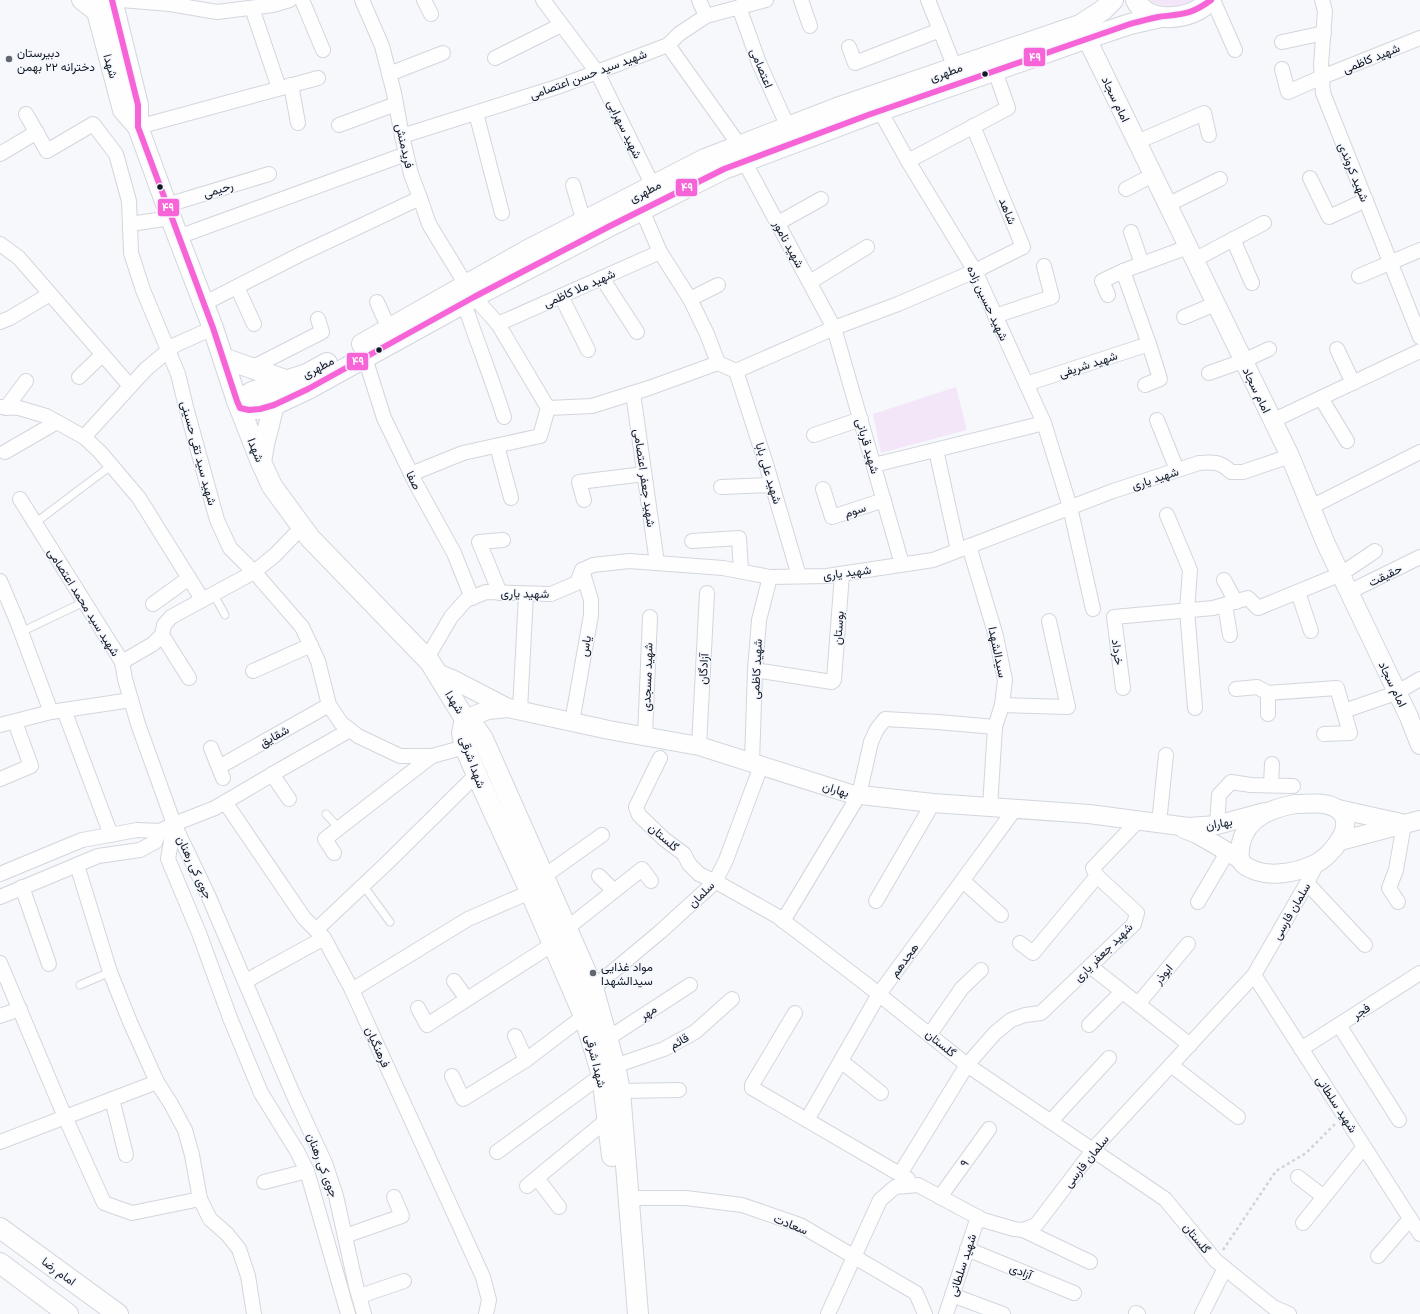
<svg xmlns="http://www.w3.org/2000/svg" width="1420" height="1314" font-family="Lato,Vazirmatn,sans-serif">
<style>
.green{fill:#f3e6f9}
.lines{fill:none;stroke-linecap:round;stroke-linejoin:round}
.service-casing{stroke:#d2d6dd;stroke-width:9}
.minor-casing{stroke:#d2d6dd;stroke-width:16}
.tertiary-casing{stroke:#d2d6dd;stroke-width:20}
.secondary-casing{stroke:#d2d6dd;stroke-width:22}
.path{stroke:#d3d3d5;stroke-width:2.5;stroke-dasharray:3 3;stroke-linecap:butt}
.service{stroke:#fefefe;stroke-width:7}
.minor{stroke:#fefefe;stroke-width:14}
.tertiary{stroke:#fefefe;stroke-width:18}
.secondary{stroke:#fefefe;stroke-width:20}
.bus-1-casing{stroke:#f4f7fd;stroke-width:9}
.bus-1{stroke:#f764d7;stroke-width:6}
.poi-dot{fill:#62676f;stroke:#f4f7fd;stroke-width:1.5}
.bus-dot{fill:#131924;stroke:#f4f7fd;stroke-width:1.5}
.labels{text-anchor:middle;dominant-baseline:central;stroke-width:3;stroke-linejoin:round;paint-order:stroke}
.poi-label{font-size:12px;fill:#131924;stroke:#f4f7fd;text-anchor:start}
.street-label{font-size:12px;fill:#131924;stroke:#f4f7fd}
.line-badge{stroke:#f4f7fd;stroke-width:1.5}
.badge-label{font-size:11px;text-anchor:middle;font-weight:bold;fill:#fff}
</style>
<rect width="100%" height="100%" fill="#f6f8fb"/>
<g class="green">
<path d="M1149,0H1195C1180,7 1164,9 1149,0Z"/>
<path d="M956,387L967,430L881,453L873,414Z"/>
</g>
<g class="lines">
<defs>
<g id="service">
<path d="M35,523L112,465"/>
<path d="M213,593L225,615"/>
<path d="M21,632L84,602"/>
<path d="M326,814L339,828"/>
<path d="M363,885L390,922"/>
<path d="M80,985L110,972"/>
</g>
<g id="minor">
<path d="M121,0L170,4L217,12L273,5L290,0"/>
<path d="M302,0L323,50"/>
<path d="M362,0L382,46L394,93L402,136L411,174L420,198L429,224L466,285"/>
<path d="M424,0L431,14"/>
<path d="M543,0L597,72L653,186"/>
<path d="M699,0L706,16"/>
<path d="M801,0L810,26"/>
<path d="M928,0L955,68"/>
<path d="M1213,0L1235,50"/>
<path d="M1322,0L1325,11L1321,65L1323,93L1420,337"/>
<path d="M739,7L759,63L788,127"/>
<path d="M252,8L279,88"/>
<path d="M1282,42L1324,33"/>
<path d="M668,45L740,146"/>
<path d="M849,47L855,63L940,30"/>
<path d="M495,58L561,25"/>
<path d="M1282,69L1288,92L1322,77L1420,38"/>
<path d="M389,74L443,53"/>
<path d="M291,85L298,123"/>
<path d="M880,111L908,161L975,271L1044,423L1070,507L1093,609"/>
<path d="M476,113L502,213"/>
<path d="M26,114L47,151L93,124L116,154L129,201L131,253L143,290L178,374L186,407L217,520L230,548L257,575L302,627L318,661L329,705L341,723L358,736L400,756H432L465,747"/>
<path d="M339,125L396,104"/>
<path d="M138,127L318,78"/>
<path d="M402,136L560,86L668,45L679,34L706,16L766,0"/>
<path d="M1137,142L1204,113L1209,135"/>
<path d="M0,154L37,132"/>
<path d="M744,161L834,328L902,564"/>
<path d="M908,161L1008,108L995,71"/>
<path d="M1310,178L1329,217L1366,200"/>
<path d="M573,185L584,222"/>
<path d="M1126,189L1153,175"/>
<path d="M167,205L269,174"/>
<path d="M1167,205L1220,179"/>
<path d="M642,210L660,252L690,299L707,334L718,363L736,371L834,328L898,304L975,271L1023,247L973,126"/>
<path d="M778,223L821,199"/>
<path d="M130,224L171,218"/>
<path d="M1131,232L1142,264"/>
<path d="M178,237L406,154"/>
<path d="M1233,239L1252,283"/>
<path d="M0,244L19,258L130,386"/>
<path d="M1194,260L1264,223"/>
<path d="M1123,271L1149,344L1160,379L1145,385"/>
<path d="M1359,276L1420,250"/>
<path d="M602,278L637,332"/>
<path d="M810,282L867,247"/>
<path d="M237,287L254,324"/>
<path d="M1108,295L1102,281L1123,271L1188,247"/>
<path d="M561,296L588,350"/>
<path d="M690,299L718,285"/>
<path d="M377,302L389,329"/>
<path d="M464,303C477,342 492,379 504,417"/>
<path d="M203,304L301,254L420,198"/>
<path d="M995,316L1052,297L1044,266"/>
<path d="M1184,317L1215,304"/>
<path d="M0,322L10,318L50,294"/>
<path d="M498,324L660,252"/>
<path d="M1337,349L1353,383"/>
<path d="M365,358L384,418L416,484L454,553L472,598"/>
<path d="M251,368L322,332L318,319"/>
<path d="M736,371L766,464L799,576"/>
<path d="M1209,373L1243,361L1269,349"/>
<path d="M79,377L102,355"/>
<path d="M1026,384L1149,344"/>
<path d="M633,393L657,563"/>
<path d="M1321,398L1347,441"/>
<path d="M0,407L19,408L46,416L84,437L100,452L139,498L202,599"/>
<path d="M6,408L26,381"/>
<path d="M548,408L592,406L649,388L718,363"/>
<path d="M1157,420L1177,470"/>
<path d="M1272,421L1420,351"/>
<path d="M814,435L861,419"/>
<path d="M84,437L146,369L175,345L213,328"/>
<path d="M497,446L511,498"/>
<path d="M936,450L958,550"/>
<path d="M5,452L57,422"/>
<path d="M874,465L1044,423"/>
<path d="M411,474L463,453L540,436L548,408L498,324L474,297"/>
<path d="M721,487L772,485"/>
<path d="M823,489L832,517L884,500"/>
<path d="M20,499L122,662L125,679L138,724L174,824L208,895L293,1094L325,1163L336,1196L356,1286L364,1314"/>
<path d="M584,500L579,482L644,474"/>
<path d="M1311,507L1420,452"/>
<path d="M1167,515L1190,570L1187,610L1195,708"/>
<path d="M692,541L739,538L741,571"/>
<path d="M969,546L996,636L1005,680L1002,705L995,727L990,807"/>
<path d="M1224,580L1236,602"/>
<path d="M0,581L17,621L51,712"/>
<path d="M1298,592L1311,631"/>
<path d="M1349,592L1420,557"/>
<path d="M500,593L479,542L503,540"/>
<path d="M153,604L189,578"/>
<path d="M1225,605L1230,635"/>
<path d="M162,635L189,678"/>
<path d="M427,658L451,617L466,600L486,592L551,594L577,583L582,570L593,565L629,561L723,568L770,577L827,576L933,560L1113,491L1199,463C1213,462 1220,461 1231,472H1243L1290,456"/>
<path d="M122,662L153,644L162,635L164,625L171,617L254,572L275,555L302,527"/>
<path d="M755,670L832,682L834,680L842,574"/>
<path d="M253,671L311,645"/>
<path d="M1123,688L1114,617L1213,608L1248,598L1258,608L1341,574L1375,551"/>
<path d="M1236,689L1257,687L1268,693L1337,688L1350,733L1324,734"/>
<path d="M1268,693V714"/>
<path d="M1002,705L1068,707L1049,621"/>
<path d="M64,710L111,835"/>
<path d="M520,710L526,594"/>
<path d="M1344,711L1396,693L1420,679"/>
<path d="M572,722L591,615V600L582,570"/>
<path d="M0,725L51,712L131,700"/>
<path d="M645,736L650,617"/>
<path d="M699,746L707,593"/>
<path d="M211,748L223,778"/>
<path d="M660,758L636,807L639,815L664,839L684,854L689,864L699,874L720,884L777,916L866,984L967,1065L1165,1199L1216,1261L1273,1307L1289,1314"/>
<path d="M752,762L755,670L759,620L770,577"/>
<path d="M219,767L329,705"/>
<path d="M272,774L289,799"/>
<path d="M0,779L31,766L15,722"/>
<path d="M1271,785L1272,764"/>
<path d="M225,802L304,918L324,938L352,990L483,1277L489,1300L486,1314"/>
<path d="M1159,823L1166,755"/>
<path d="M174,824L168,859L199,933L230,1018L261,1093L297,1151L307,1171L348,1314"/>
<path d="M1217,825L1219,795L1231,782L1251,785L1293,786"/>
<path d="M334,853L325,839L432,756"/>
<path d="M77,865L110,972L130,1022L157,1082L171,1104L185,1130L192,1155L200,1199L210,1219L227,1234L239,1249L248,1276L254,1314"/>
<path d="M0,874L82,840L137,830L160,831L174,824L215,808L283,768L350,730"/>
<path d="M599,876L614,891"/>
<path d="M543,877L602,835"/>
<path d="M963,881L1001,915"/>
<path d="M1307,883L1365,945"/>
<path d="M22,887L49,964"/>
<path d="M0,897L98,856L140,850L155,842L160,831"/>
<path d="M876,901L933,803"/>
<path d="M1198,902L1228,851"/>
<path d="M1398,902L1389,888L1396,870L1404,824"/>
<path d="M783,921L859,795L871,742L877,729L885,719L938,722L995,727"/>
<path d="M566,929L642,869L651,881"/>
<path d="M316,930L388,862L469,782L478,778"/>
<path d="M1020,943L1033,953L1097,876"/>
<path d="M0,963L65,1117L104,1203L132,1213L200,1199"/>
<path d="M1090,966L1190,1045"/>
<path d="M1254,975L1420,1234"/>
<path d="M246,981L324,938"/>
<path d="M454,981L467,999"/>
<path d="M593,988L660,932L715,882L726,860L761,766"/>
<path d="M352,990L468,919L530,892"/>
<path d="M1138,1004L1188,944"/>
<path d="M418,1008L427,1025L553,944"/>
<path d="M795,1013L752,1085V1088L908,1179"/>
<path d="M0,1016L20,1009"/>
<path d="M1089,1025L1122,992"/>
<path d="M1339,1025L1399,1120"/>
<path d="M930,1034L962,988L981,970"/>
<path d="M515,1036L526,1060"/>
<path d="M607,1039L690,985"/>
<path d="M1301,1049L1420,973"/>
<path d="M841,1061L881,1093"/>
<path d="M1171,1065L1238,1117"/>
<path d="M615,1066L664,1049L695,1032L732,999"/>
<path d="M452,1076L463,1099L526,1060L584,1016"/>
<path d="M620,1091L679,1090"/>
<path d="M112,1099L126,1155"/>
<path d="M807,1120L879,994L1015,809"/>
<path d="M1051,1121L1109,1058"/>
<path d="M0,1142L157,1082"/>
<path d="M497,1152L602,1075"/>
<path d="M900,1174L967,1065L995,1033L1011,1020L1025,1015L1041,1013L1134,924L1137,913L1097,876L1093,868L1138,821"/>
<path d="M1298,1177L1324,1197"/>
<path d="M537,1178L559,1207"/>
<path d="M264,1182L307,1171"/>
<path d="M527,1186L608,1119"/>
<path d="M940,1197L989,1129"/>
<path d="M629,1198H686L742,1205L800,1225L916,1293L925,1314"/>
<path d="M1303,1223L1364,1147"/>
<path d="M1023,1230L1090,1262"/>
<path d="M345,1236L402,1216L394,1197"/>
<path d="M967,1249L1074,1293"/>
<path d="M1378,1256L1410,1219"/>
<path d="M952,1295L1003,1314"/>
<path d="M360,1296L404,1281"/>
<path d="M1136,1313L1138,1314"/>
<path d="M828,1314L880,1200L895,1187L918,1185L983,1220L1014,1229L1023,1230L1036,1225L1097,1145L1254,975L1307,883L1317,863"/>
<path d="M946,1314L978,1217"/>
<path d="M1202,1314L1225,1268"/>
</g>
<g id="tertiary">
<path d="M81,0L96,12"/>
<path d="M1087,39L1290,456L1326,544L1409,717L1420,745"/>
<path d="M437,673L452,679L508,708L609,730L699,746L851,794L933,803L1089,814L1188,827L1217,825L1265,812"/>
<path d="M465,719L488,710L508,708"/>
<path d="M1296,804C1309,804 1326,801 1337,809C1360,823 1330,857 1315,864C1298,872 1275,877 1256,871C1249,868 1242,866 1240,858C1239,853 1240,848 1241,843C1247,817 1272,808 1296,804Z"/>
<path d="M1338,809L1401,823"/>
<path d="M1184,829L1197,834L1240,859"/>
<path d="M1340,841L1420,820"/>
</g>
<g id="secondary">
<path d="M94,0L123,110L138,127"/>
<path d="M112,0L138,105V127L178,237L213,328L237,401L261,462L272,486L310,538L430,662L465,719L474,726L483,739L593,988L615,1066L620,1091L638,1314"/>
<path d="M1136,0C1146,23 1183,20 1201,8C1205,6 1208,3 1211,0"/>
<path d="M362,344L526,251L705,159L837,108L1080,25L1103,10L1113,0"/>
<path d="M223,358L288,381"/>
<path d="M237,401L252,392L307,374L327,363"/>
<path d="M240,408L249,410L260,409L274,405L308,389L464,303L474,297L610,226L724,169L868,115L1076,42L1130,24L1161,17"/>
<path d="M261,462L264,444L274,405"/>
<path d="M465,719L462,733L465,747L478,778L529,889L584,1016L602,1075L612,1156"/>
<path d="M0,1228L118,1314"/>
<path d="M0,1263L68,1314"/>
</g>
</defs>
<use href="#service" class="service-casing"/>
<use href="#minor" class="minor-casing"/>
<use href="#tertiary" class="tertiary-casing"/>
<use href="#secondary" class="secondary-casing"/>
<path class="path" d="M1223,1250L1276,1171L1306,1153L1335,1124"/>
<use href="#service" class="service"/>
<use href="#minor" class="minor"/>
<use href="#tertiary" class="tertiary"/>
<use href="#secondary" class="secondary"/>
<defs>
<path id="bus-1" d="M112,0L138,105V127L213,328L237,401L240,408L249,410L260,409L274,405L308,389L474,297L610,226L724,169L868,115L1130,24C1139,22 1148,19 1158,17C1181,14 1191,15 1211,0"/>
</defs>
<use href="#bus-1" class="bus-1-casing"/>
<use href="#bus-1" class="bus-1"/>
</g>
<g class="poi-dot">
<circle cx="9" cy="59" r="4"/>
<circle cx="593" cy="973" r="4"/>
</g>
<g class="bus-dot">
<circle cx="985" cy="74" r="3.5"/>
<circle cx="160" cy="187" r="3.5"/>
<circle cx="379" cy="350" r="3.5"/>
</g>
<g class="labels">
<g class="poi-label">
<text x="17" y="52">دبیرستان<tspan x="17" dy="14">دخترانه ۲۲ بهمن</tspan></text>
<text x="601" y="966">مواد غذایی<tspan x="601" dy="14">سیدالشهدا</tspan></text>
</g>
<g class="street-label">
<text transform="translate(1371 58) rotate(-22)">شهید کاظمی</text>
<text transform="translate(111 66) rotate(74)">شهدا</text>
<text transform="translate(762 68) rotate(68)">اعتصامی</text>
<text transform="translate(946 72) rotate(-19)">مطهری</text>
<text transform="translate(588 74) rotate(-20)">شهید سید حسن اعتصامی</text>
<text transform="translate(1116 99) rotate(64)">امام سجاد</text>
<text transform="translate(625 129) rotate(64)">شهید سهرابی</text>
<text transform="translate(405 146) rotate(77)">فریدمنش</text>
<text transform="translate(1354 172) rotate(68)">شهید کروندی</text>
<text transform="translate(218 189) rotate(-17)">رحیمی</text>
<text transform="translate(645 191) rotate(-27)">مطهری</text>
<text transform="translate(1008 211) rotate(68)">شاهد</text>
<text transform="translate(789 244) rotate(62)">شهید نامور</text>
<text transform="translate(579 288) rotate(-24)">شهید ملا کاظمی</text>
<text transform="translate(988 303) rotate(65)">شهید حسین زاده</text>
<text transform="translate(1088 364) rotate(-18)">شهید شریفی</text>
<text transform="translate(318 367) rotate(-27)">مطهری</text>
<text transform="translate(1257 390) rotate(64)">امام سجاد</text>
<text transform="translate(868 446) rotate(74)">شهید قربانی</text>
<text transform="translate(256 450) rotate(68)">شهدا</text>
<text transform="translate(199 453) rotate(75)">شهید سید تقی حسینی</text>
<text transform="translate(769 473) rotate(73)">شهید علی بابا</text>
<text transform="translate(645 478) rotate(82)">شهید جعفر اعتصامی</text>
<text transform="translate(1155 478) rotate(-18)">شهید یاری</text>
<text transform="translate(414 480) rotate(63)">صفا</text>
<text transform="translate(855 510) rotate(-18)">سوم</text>
<text transform="translate(847 572) rotate(-7)">شهید یاری</text>
<text transform="translate(1385 575) rotate(-26)">حقیقت</text>
<text transform="translate(525 593) rotate(1)">شهید یاری</text>
<text transform="translate(84 602) rotate(58)">شهید سید محمد اعتصامی</text>
<text transform="translate(838 628) rotate(-86)">بوستان</text>
<text transform="translate(585 646) rotate(-80)">یاس</text>
<text transform="translate(998 652) rotate(78)">سیدالشهدا</text>
<text transform="translate(1118 652) rotate(82)">خرداد</text>
<text transform="translate(703 669) rotate(-87)">آزادگان</text>
<text transform="translate(756 669) rotate(-87)">شهید کاظمی</text>
<text transform="translate(647 677) rotate(-88)">شهید مسجدی</text>
<text transform="translate(1393 684) rotate(64)">امام سجاد</text>
<text transform="translate(455 702) rotate(58)">شهدا</text>
<text transform="translate(274 736) rotate(-29)">شقایق</text>
<text transform="translate(473 762) rotate(70)">شهدا شرقی</text>
<text transform="translate(836 789) rotate(17)">بهاران</text>
<text transform="translate(1219 823) rotate(-10)">بهاران</text>
<text transform="translate(664 837) rotate(41)">گلستان</text>
<text transform="translate(195 867) rotate(65)">جوی کی رهنان</text>
<text transform="translate(701 894) rotate(-45)">سلمان</text>
<text transform="translate(1291 911) rotate(-60)">سلمان فارسی</text>
<text transform="translate(1103 952) rotate(-45)">شهید جعفر یاری</text>
<text transform="translate(904 960) rotate(-54)">هجدهم</text>
<text transform="translate(1163 974) rotate(-50)">ابوذر</text>
<text transform="translate(1361 1011) rotate(-33)">فجر</text>
<text transform="translate(648 1012) rotate(-33)">مهر</text>
<text transform="translate(679 1041) rotate(-29)">قائم</text>
<text transform="translate(941 1043) rotate(40)">گلستان</text>
<text transform="translate(378 1047) rotate(66)">فرهنگیان</text>
<text transform="translate(596 1061) rotate(76)">شهدا شرقی</text>
<text transform="translate(1337 1104) rotate(57)">شهید سلطانی</text>
<text transform="translate(1086 1161) rotate(-51)">سلمان فارسی</text>
<text transform="translate(964 1163) rotate(-55)">۹</text>
<text transform="translate(323 1165) rotate(69)">جوی کی رهنان</text>
<text transform="translate(791 1224) rotate(22)">سعادت</text>
<text transform="translate(1197 1238) rotate(51)">گلستان</text>
<text transform="translate(962 1265) rotate(-72)">شهید سلطانی</text>
<text transform="translate(59 1271) rotate(36)">امام رضا</text>
<text transform="translate(1021 1271) rotate(23)">آزادی</text>
</g>
</g>
<g class="line-badge">
<rect x="1023" y="47" width="23" height="20" rx="4" fill="#f764d7"/>
<rect x="675" y="178" width="23" height="19" rx="4" fill="#f764d7"/>
<rect x="157" y="198" width="23" height="19" rx="4" fill="#f764d7"/>
<rect x="346" y="352" width="23" height="19" rx="4" fill="#f764d7"/>
</g>
<g class="badge-label">
<text x="1035" y="61">۴۹</text>
<text x="687" y="191">۴۹</text>
<text x="168" y="211">۴۹</text>
<text x="358" y="365">۴۹</text>
</g>
</svg>
